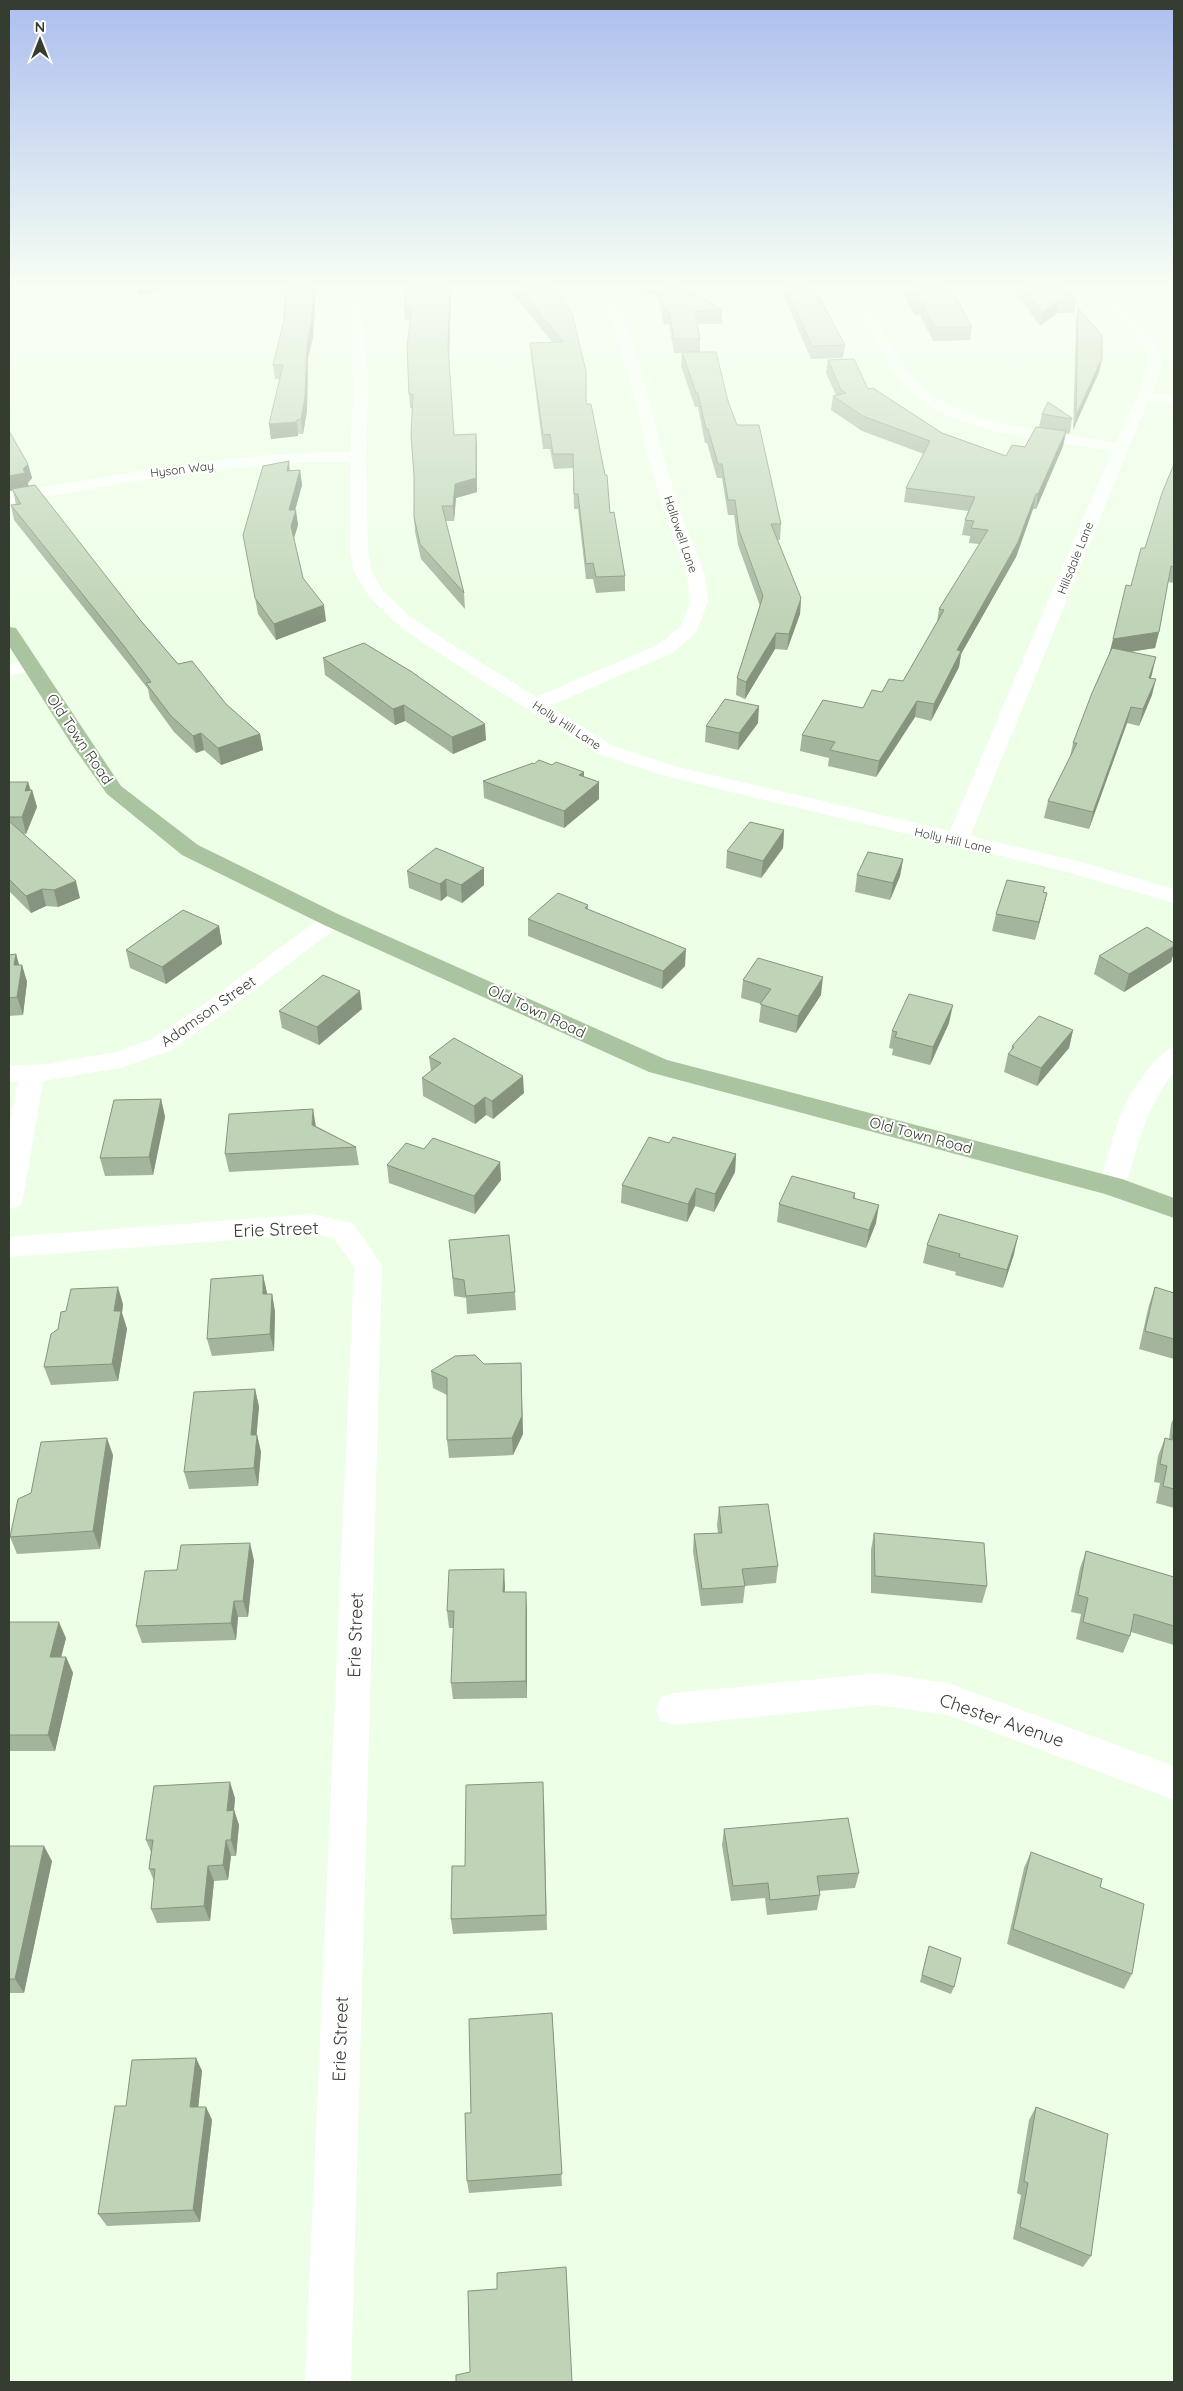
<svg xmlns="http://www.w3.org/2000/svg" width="1183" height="2391" font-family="Quicksand,sans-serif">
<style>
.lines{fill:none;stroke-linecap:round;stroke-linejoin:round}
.minor{fill:#fff;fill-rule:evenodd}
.major{fill:#aac4a0;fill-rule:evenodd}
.wall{fill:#a4b59d}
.shaded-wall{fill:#86947f}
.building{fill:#bfd3b6;stroke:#86947f}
.labels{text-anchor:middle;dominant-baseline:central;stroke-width:4;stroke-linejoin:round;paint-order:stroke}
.far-street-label{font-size:12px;fill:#353d31;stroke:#fff}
.street-label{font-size:15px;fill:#353d31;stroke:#fff}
.near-street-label{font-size:18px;fill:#353d31;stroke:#fff}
</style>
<rect width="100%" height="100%" fill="#eeffe7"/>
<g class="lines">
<g class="minor">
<path d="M354,287H366V291L448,287H534L528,291L366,299L364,330L368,385L366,457L368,552L372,572L383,591L407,614L440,637L536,697L658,645L681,626L690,602L687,575L668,522L647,455L636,401L611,319L603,303L581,287H596L613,298L625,319L650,401L663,455L684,522L705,575L708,602L696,632L672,653L549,706L613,746L678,767L950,831L1112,451C1052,441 945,433 905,386C880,357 866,320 847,287H859C878,317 891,351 914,378C953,426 1057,432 1116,443C1123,426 1151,371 1147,356C1142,337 1104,305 1092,287H1105C1119,302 1155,337 1161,356C1164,367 1156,382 1152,393L1174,396V404L1148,401L970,836L1081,862L1174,889V903L1067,872L665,776L599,754L426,645L395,622L370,598L354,572L350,552V462H308L190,472L9,503V493C123,474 234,452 350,452L354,385L350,330Z"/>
<path d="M30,659L37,661L40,665L37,669L9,676V664Z"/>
<path d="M332,913L340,915L344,920L340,925L221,1015L170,1051L120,1068L43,1081L23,1199L19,1206L9,1209V1128L18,1082H9V1066L46,1064L116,1052L152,1039L203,1005L324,915Z"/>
<path d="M1174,1048V1072C1146,1107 1138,1144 1126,1186L1122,1193L1112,1196L1102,1193L1098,1186C1106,1163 1112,1139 1120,1116C1128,1096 1154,1053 1174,1048Z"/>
<path d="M312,1214L353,1223L382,1266L351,2382H305L354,1267L334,1238L312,1234L9,1257V1237Z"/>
<path d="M878,1673L948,1683L1174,1766V1800L948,1715L878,1705L674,1725L661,1721L656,1709L661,1697L674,1693Z"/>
</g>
<path class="major" d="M9,627L16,628L121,786L198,845L340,915L667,1060L1122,1179L1174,1198V1218L1105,1194L649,1072L324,925L182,855L107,794L72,745L9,646Z"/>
</g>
<g class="wall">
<path d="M271,287H316L313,338L308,358L307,411L303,434H298V436L271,439L269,424L280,379H275L273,365L284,321L286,290L271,291Z"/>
<path d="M513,287H553L563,303L610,513L625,576V591L596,593L593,579H586L578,509H574L573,468L554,469L550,449H543L531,356L530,343L552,342L513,294Z"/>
<path d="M635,287H691L684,288L722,310V324H698L700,339V352L728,401L737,425L781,524L780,540H778L801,598L800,614L787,650L775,649L745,699L736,695L737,678L760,606L738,545L734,515H728L722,478H717L707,443H705L698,407H695L681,366L682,353H674L669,324L664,325L657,294L649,295Z"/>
<path d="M780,287H814L845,345L843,358L811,359Z"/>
<path d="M900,287H950L972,327L970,340L933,341L920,315H915Z"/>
<path d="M1012,287H1065L1076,300L1074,313H1057L1040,326Z"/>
<path d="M451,297L449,358L454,435L476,434L477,448V492L456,498L454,521H445L464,593L465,609L421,559L415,532L414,517V478L412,408H410L409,394L410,320H405L404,307Z"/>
<path d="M1078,308L1102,358L1099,372L1073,430L1076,321Z"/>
<path d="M828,360L868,389L942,433L1006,456L1025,447L1039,427L1042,414L1072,418L1070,432L1069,434L1066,433L1063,446L1036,509H1033L1016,557L961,654L959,667L931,721L915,717L876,777L828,766L829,758L800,751L802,735L863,708L882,692L903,681L937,622L939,609L979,544L969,543L970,536L962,535L965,520L968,511L904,502L906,488L924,454L862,431L831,410L833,396L836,395L826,373Z"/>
<path d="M28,464L32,478L28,483V486L141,621L178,664L226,704L260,734L263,750L221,765L204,750L196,753L174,732L150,699L148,689L127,662L14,520L11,505H16L13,490L9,491Z"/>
<path d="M1174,464V583L1168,582L1159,632L1155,648L1129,652L1152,674L1151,678L1152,695L1139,726L1127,723L1089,829L1044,818L1048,801L1070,757L1073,743L1109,655L1131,586L1145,548Z"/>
<path d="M300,470L302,485L295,510L298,525L294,538L303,578L326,621L276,640L258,614L243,535L290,471Z"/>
<path d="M323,658L486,740L453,754L405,721L395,725L325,675Z"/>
<path d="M758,723L738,750L705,742L706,726Z"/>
<path d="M534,764L552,765L584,772V777L599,782V799L564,828L484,798L483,781Z"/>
<path d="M9,782H28L31,790H32L37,807L26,834H24L80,898L58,907L46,906L31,913L9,891Z"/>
<path d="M784,830L783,848L761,878L726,868L727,851Z"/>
<path d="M903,859L900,876L890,900L855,892L857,875Z"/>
<path d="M484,868V885L462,903L447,896L441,901L409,888L407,871Z"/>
<path d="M1044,892L1047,893L1035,940L992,931L996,914Z"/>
<path d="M588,905V909L685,966L662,989L528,936V919Z"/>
<path d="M219,926L222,944L166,984L130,968L126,950Z"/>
<path d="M1174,943V952L1171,962L1124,992L1094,974L1099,956Z"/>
<path d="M16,954L19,965H22L27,982L23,1015L9,1016V955Z"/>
<path d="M743,980L821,995L796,1033L759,1022L761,1004L741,998Z"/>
<path d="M362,1009L319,1045L282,1028L279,1011Z"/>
<path d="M949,1023L930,1065L892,1055L893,1049L889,1048L892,1031Z"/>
<path d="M1073,1030L1069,1048L1037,1086L1004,1072L1008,1054L1011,1051L1012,1046Z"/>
<path d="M429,1057L524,1093L493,1119L486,1115L475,1124L423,1096L422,1078L431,1071Z"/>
<path d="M161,1099L165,1117L153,1175L105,1176L100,1158Z"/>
<path d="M316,1126L356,1147L359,1165L229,1172L225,1154Z"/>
<path d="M669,1143L736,1154L735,1172L714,1212L695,1206L687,1222L621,1203L622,1185Z"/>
<path d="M500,1162L501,1180L475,1214L389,1183L387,1165Z"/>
<path d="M855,1193V1198L876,1223L866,1248L777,1222L779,1204Z"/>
<path d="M449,1240L515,1292L516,1310L467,1314L466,1298L454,1296Z"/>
<path d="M927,1245L1014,1254L1003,1288L955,1275L956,1272L923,1263Z"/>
<path d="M263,1275L267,1294H272L275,1312L274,1351L212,1356L207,1339Z"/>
<path d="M1155,1287L1174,1293V1359L1139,1349L1149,1305Z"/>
<path d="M123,1304L122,1313L127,1329L118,1381L51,1385L44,1367Z"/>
<path d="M484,1364L521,1380L523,1434L513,1455L449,1458L447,1440V1395L433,1388L431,1371Z"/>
<path d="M255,1389L259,1407L256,1435H257L261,1452L258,1486L189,1489L184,1472Z"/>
<path d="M1174,1417V1508L1156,1503L1160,1483L1154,1482L1158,1456L1165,1438L1169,1439L1171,1424Z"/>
<path d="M113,1455L100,1549L17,1554L10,1537L31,1493Z"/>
<path d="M719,1507L778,1566L776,1583L745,1586L743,1603L701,1606L693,1551L694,1534L718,1533L717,1525Z"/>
<path d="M874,1533L987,1586L982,1603L871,1593V1550Z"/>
<path d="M1086,1551L1174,1577V1645L1131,1632L1130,1636L1123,1653L1076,1639L1081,1614L1071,1612L1080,1568Z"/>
<path d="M254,1560L248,1617H238L236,1640L142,1643L136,1626L177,1570Z"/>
<path d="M505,1586L504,1592L527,1609V1698L453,1699L451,1683L454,1628H449L447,1611Z"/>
<path d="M9,1622L66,1638L61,1657H66L73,1673L55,1751H9Z"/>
<path d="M235,1798L234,1810L239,1825L236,1856H231L228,1880L214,1881L210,1921L157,1923L151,1909L154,1881L149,1869L151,1852L146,1840Z"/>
<path d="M544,1798L547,1930L453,1934L451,1919L465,1866Z"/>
<path d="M724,1829L859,1873L855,1888L819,1891L820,1895L817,1910L767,1915L765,1898L731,1901L722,1845Z"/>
<path d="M9,1846L52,1861L24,1993H9Z"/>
<path d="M1031,1852L1100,1887L1132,1974L1124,1989L1007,1944L1024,1868Z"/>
<path d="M929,1946L954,1987L951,1994L920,1982L927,1953Z"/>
<path d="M552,2013L562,2186L469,2193L467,2181Z"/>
<path d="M196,2058L202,2071L198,2107H206L212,2120L200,2222L107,2226L98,2214L126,2106Z"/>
<path d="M1036,2107L1091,2256L1083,2267L1013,2239L1021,2195L1017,2193L1029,2120Z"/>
</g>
<g class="shaded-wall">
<path d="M138,287H173L139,295Z"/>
<path d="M314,287H316L313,338L308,358L307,411L303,434L301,419L307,344Z"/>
<path d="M451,287V297L449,360L448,346Z"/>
<path d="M649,287H658L657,294L649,295Z"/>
<path d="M1059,300L1057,313L1040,326L1042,313Z"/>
<path d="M1102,358L1099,372L1073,430L1076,416Z"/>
<path d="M297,420L298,434V436L271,439L269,424Z"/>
<path d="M1066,431L1063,446L1036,509L1038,494Z"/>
<path d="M476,434L477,448V492L456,498L454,521L453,506L455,484Z"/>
<path d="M289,461L290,476L287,471Z"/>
<path d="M28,464L32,478L28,483L29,488L9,491V476L23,469Z"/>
<path d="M300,470L302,485L291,525L289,510Z"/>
<path d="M1036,494L1033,509L1016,557L961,654L959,667L931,721L934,704L957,650Z"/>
<path d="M296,510L298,525L293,541L291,526Z"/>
<path d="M801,598L800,614L787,650L789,634Z"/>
<path d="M324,605L326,621L276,640L274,624Z"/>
<path d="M1159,632L1155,648L1109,655L1113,639Z"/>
<path d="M776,633L775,649L745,699L746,682Z"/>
<path d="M1156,657L1152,674L1145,694L1149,678Z"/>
<path d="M1156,679L1152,695L1139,726L1143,709Z"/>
<path d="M917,701L915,717L876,777L879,761Z"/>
<path d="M404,705L405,721L395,725L393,709Z"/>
<path d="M759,706L758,723L738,750L739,733Z"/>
<path d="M1131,707L1127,723L1089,829L1093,812Z"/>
<path d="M485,724L486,740L453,754L452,737Z"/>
<path d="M201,733L204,750L196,753L193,736Z"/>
<path d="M260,734L263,750L221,765L218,748Z"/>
<path d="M584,772V788L579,775Z"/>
<path d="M28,782L31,793L32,790L37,807L26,834L22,817L25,791Z"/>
<path d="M599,782V799L564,828V811Z"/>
<path d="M784,830L783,848L761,878L763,861Z"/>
<path d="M903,859L900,876L890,900L893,883Z"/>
<path d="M484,868V885L462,903L461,885Z"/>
<path d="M446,879L447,896L441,901L440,884Z"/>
<path d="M76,881L80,898L58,907L54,890Z"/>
<path d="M42,889L46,906L31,913L26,896Z"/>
<path d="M1047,893L1043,910L1035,940L1039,922Z"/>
<path d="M219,926L222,944L166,984L162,967Z"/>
<path d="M1174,946V952L1171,962L1124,992L1129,974Z"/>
<path d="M686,949L685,966L662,989L663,971Z"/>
<path d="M16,954L21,972L14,965Z"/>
<path d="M22,965L27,982L23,1015L17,997Z"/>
<path d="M823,977L821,995L796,1033L798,1016Z"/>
<path d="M360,991L362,1009L319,1045L317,1027Z"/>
<path d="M953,1005L949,1023L930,1065L933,1047Z"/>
<path d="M1073,1030L1069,1048L1037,1086L1041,1068Z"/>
<path d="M523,1076L524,1093L493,1119L492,1101Z"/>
<path d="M485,1097L486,1115L475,1124L474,1106Z"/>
<path d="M161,1099L165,1117L153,1175L149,1157Z"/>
<path d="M313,1109L316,1127L312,1125Z"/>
<path d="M736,1154L735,1172L714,1212L715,1194Z"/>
<path d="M500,1162L501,1180L475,1214L474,1196Z"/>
<path d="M696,1188L695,1206L687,1222L688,1204Z"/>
<path d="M879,1205L876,1223L866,1248L869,1230Z"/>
<path d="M1018,1236L1014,1254L1003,1288L1007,1270Z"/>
<path d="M263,1275L267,1293L266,1312L263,1294Z"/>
<path d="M118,1287L123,1304L122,1313L127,1329L118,1381L112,1364L114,1311Z"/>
<path d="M272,1294L275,1312L274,1351L270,1334Z"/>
<path d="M521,1363L523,1434L513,1455L512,1438Z"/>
<path d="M255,1389L259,1407L255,1453L251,1435Z"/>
<path d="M257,1435L261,1452L258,1486L254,1468Z"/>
<path d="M107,1438L113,1455L100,1549L93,1531Z"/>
<path d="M250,1543L254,1560L248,1617L243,1601Z"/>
<path d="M504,1569L505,1586L504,1609L503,1592Z"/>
<path d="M526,1592L527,1609V1698L526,1681Z"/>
<path d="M234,1601L238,1617L236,1640L231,1623Z"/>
<path d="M59,1622L66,1638L57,1673L50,1657Z"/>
<path d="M66,1657L73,1673L55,1751L48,1735Z"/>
<path d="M230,1782L235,1798L234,1810L239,1825L236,1856L231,1840L227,1811Z"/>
<path d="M226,1840L231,1856L228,1880L223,1865Z"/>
<path d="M44,1846L52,1861L24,1993L15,1979Z"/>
<path d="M208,1866L214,1881L210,1921L204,1906Z"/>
<path d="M196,2058L202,2071L197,2120L190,2107Z"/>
<path d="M206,2107L212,2120L200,2222L193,2210Z"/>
</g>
<g class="building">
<path d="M286,287H314L311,324L307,344L305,397L301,419L297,420L296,422L269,424L283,365H273L284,321Z"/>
<path d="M406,287H450L448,346L454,435L476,434V478L455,484L453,506H442L464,593L420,544L414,517V475L411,435L413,394H409L407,346L412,307H404Z"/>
<path d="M518,287H553L563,298L560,299L572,313L586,371V404H591L605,475H607L610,513L614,512L625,576L596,577L593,563L586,564L578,494H574L573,454H553L550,434L543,435L530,343L563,342Z"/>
<path d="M659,287H682L722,310L695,311L700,339H674L669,311H665Z"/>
<path d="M786,287H814L845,345L812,346Z"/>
<path d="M909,287H950L972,327H935L922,302H917Z"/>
<path d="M1023,287H1065L1076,300H1059L1042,313Z"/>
<path d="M1078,308L1102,335V358L1076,416Z"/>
<path d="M682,352H716L728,401L737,425H759L781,524H771L801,598L789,634L776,633L746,682L737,678L763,596L739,530L735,500H728L722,464H718L708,429H706L698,393H696Z"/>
<path d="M854,359L868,389L873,388L942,433L1006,456L1012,445L1025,447L1036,427L1066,431L1038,494H1036L1018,542L957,650L961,651L934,704L917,701L879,761L830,750L835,742L802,735L823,700L863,708L872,690L882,692L889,679L903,681L944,610L939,609L988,530L971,528L974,521L965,520L975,497L906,488L930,441L863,416L833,396L846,393L841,390L828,360Z"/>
<path d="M1048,402L1072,418V419L1042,414Z"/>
<path d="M9,431L28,464L23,469L25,473L9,476Z"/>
<path d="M289,461L287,471L300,470L289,510H296L291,526L303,578L324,605L274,624L255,598L243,535L263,466Z"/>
<path d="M1174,464V567L1171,566L1159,632L1113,639L1126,585L1131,586L1141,548H1145L1162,493Z"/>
<path d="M35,485L141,621L178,664L192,661L226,704L260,734L218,748L201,733L193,736L171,716L146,683L151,682L124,646L11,505L21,504L12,489Z"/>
<path d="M364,643L412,672L485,724L452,737L404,705L393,709L323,658Z"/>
<path d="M1112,648L1156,657L1149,678L1156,679L1143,709L1131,707L1093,812L1048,801L1077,743H1073L1092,693Z"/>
<path d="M725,699L759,706L739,733L706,726Z"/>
<path d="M539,760L552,765L556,762L584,772L579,775L599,782L564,811L483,781L533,763L534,764Z"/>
<path d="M9,782H28L25,791L32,790L22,817H9Z"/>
<path d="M9,821L76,881L54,890L42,889L26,896L9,879Z"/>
<path d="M750,822L784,830L763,861L727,851Z"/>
<path d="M436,848L484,868L461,885L446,879L440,884L407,871Z"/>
<path d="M868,852L903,859L893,883L857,875Z"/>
<path d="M1007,880L1045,887L1043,892L1047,893L1039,922L996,914Z"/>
<path d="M558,893L588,905L585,908L686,949L663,971L528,919Z"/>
<path d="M183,910L219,926L162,967L126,950Z"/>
<path d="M1147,927L1174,943V946L1129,974L1099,956Z"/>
<path d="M16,954L14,965H22L17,997L9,998V955Z"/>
<path d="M758,958L823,977L798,1016L760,1004L771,989L743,980Z"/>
<path d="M323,975L360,991L317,1027L279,1011Z"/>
<path d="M909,994L953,1005L933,1047L895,1037L897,1032L892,1031Z"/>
<path d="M1039,1016L1073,1030L1041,1068L1008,1054L1014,1047L1012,1046Z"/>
<path d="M454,1038L523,1076L492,1101L485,1097L474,1106L422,1078L441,1063L429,1057Z"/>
<path d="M161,1099L149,1157L100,1158L114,1100Z"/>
<path d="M313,1109L312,1125L356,1147L225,1154L229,1114Z"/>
<path d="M649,1137L669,1143L673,1137L736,1154L715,1194L696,1188L688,1204L622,1185Z"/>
<path d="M433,1138L500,1162L474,1196L387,1165L406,1143L424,1149Z"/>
<path d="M792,1176L855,1193L853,1198L879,1205L869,1230L779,1204Z"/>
<path d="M939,1214L1018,1236L1007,1270L959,1257L960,1254L927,1245Z"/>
<path d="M509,1235L515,1292L466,1296L464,1280L453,1278L449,1240Z"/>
<path d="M263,1275V1294H272L270,1334L207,1339L211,1279Z"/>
<path d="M118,1287L114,1311H121L112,1364L44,1367L51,1334L58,1329L61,1312L66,1311L71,1289Z"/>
<path d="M1155,1287L1174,1293V1339L1145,1331Z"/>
<path d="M475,1355L484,1364L521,1363L522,1416L512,1438L447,1440V1378L431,1371L455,1356Z"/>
<path d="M255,1389L251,1435H257L254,1468L184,1472L194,1392Z"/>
<path d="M1174,1429V1489L1163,1486L1167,1466L1160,1464L1165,1438L1172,1440Z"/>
<path d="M107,1438L93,1531L10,1537L18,1499L31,1493L41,1442Z"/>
<path d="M768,1504L778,1566L742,1569L745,1586L702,1589L694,1534L722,1533L719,1507Z"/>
<path d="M874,1533L984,1543L987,1586L875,1576Z"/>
<path d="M250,1543L243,1601H234L231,1623L136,1626L145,1571L177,1570L181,1545Z"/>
<path d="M1086,1551L1174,1577V1626L1134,1614L1130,1636L1083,1622L1088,1598L1078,1595Z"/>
<path d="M504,1569L503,1592H526V1681L451,1683L454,1611H447L449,1570Z"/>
<path d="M9,1622H59L50,1657H66L48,1735H9Z"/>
<path d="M230,1782L227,1811L234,1810L231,1840H226L223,1865L208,1866L204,1906L151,1909L155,1869H149L153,1840H146L154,1786Z"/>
<path d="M543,1782L546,1915L451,1919L452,1866H465L466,1785Z"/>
<path d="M848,1818L859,1873L817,1876L820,1895L770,1900L768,1883L733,1886L724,1829Z"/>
<path d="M9,1846H44L15,1979H9Z"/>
<path d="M1031,1852L1102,1879L1100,1887L1144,1904L1132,1974L1013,1929Z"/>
<path d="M929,1946L961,1958L954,1987L922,1975Z"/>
<path d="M552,2013L562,2174L467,2181L465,2113H471L469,2019Z"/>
<path d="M196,2058L190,2107H206L193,2210L98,2214L115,2106H126L132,2060Z"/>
<path d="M1036,2107L1108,2134L1091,2256L1020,2227L1028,2183L1024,2181Z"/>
<path d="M566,2267L572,2382H456V2375L470,2372L468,2291L497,2289V2273Z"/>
</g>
<linearGradient id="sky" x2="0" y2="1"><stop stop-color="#acbeee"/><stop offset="0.46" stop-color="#f7fff4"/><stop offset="1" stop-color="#f7fff4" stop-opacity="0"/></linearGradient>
<rect width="1183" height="622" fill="url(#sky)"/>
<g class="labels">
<g class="far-street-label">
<text transform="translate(182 469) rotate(-7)">Hyson Way</text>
<text transform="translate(681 534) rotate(71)">Hallowell Lane</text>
<text transform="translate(1075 558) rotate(-68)">Hillsdale Lane</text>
<text transform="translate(567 725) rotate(33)">Holly Hill Lane</text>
<text transform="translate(953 840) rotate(13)">Holly Hill Lane</text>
</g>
<g class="street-label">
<text transform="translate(80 739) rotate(56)">Old Town Road</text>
<text transform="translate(208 1011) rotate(-35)">Adamson Street</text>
<text transform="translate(537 1011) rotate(25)">Old Town Road</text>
<text transform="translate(921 1135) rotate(15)">Old Town Road</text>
</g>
<g class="near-street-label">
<text transform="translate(276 1229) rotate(-2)">Erie Street</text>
<text transform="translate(355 1635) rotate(-88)">Erie Street</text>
<text transform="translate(1002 1720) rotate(19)">Chester Avenue</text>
<text transform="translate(340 2039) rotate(-88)">Erie Street</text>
</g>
</g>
<rect width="1183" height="2391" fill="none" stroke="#353d31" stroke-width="20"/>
<g transform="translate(40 40)" stroke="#ffffff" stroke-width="4" paint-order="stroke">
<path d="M0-4L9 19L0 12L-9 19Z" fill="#353d31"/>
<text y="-8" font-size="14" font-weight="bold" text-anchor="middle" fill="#353d31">N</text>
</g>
</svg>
